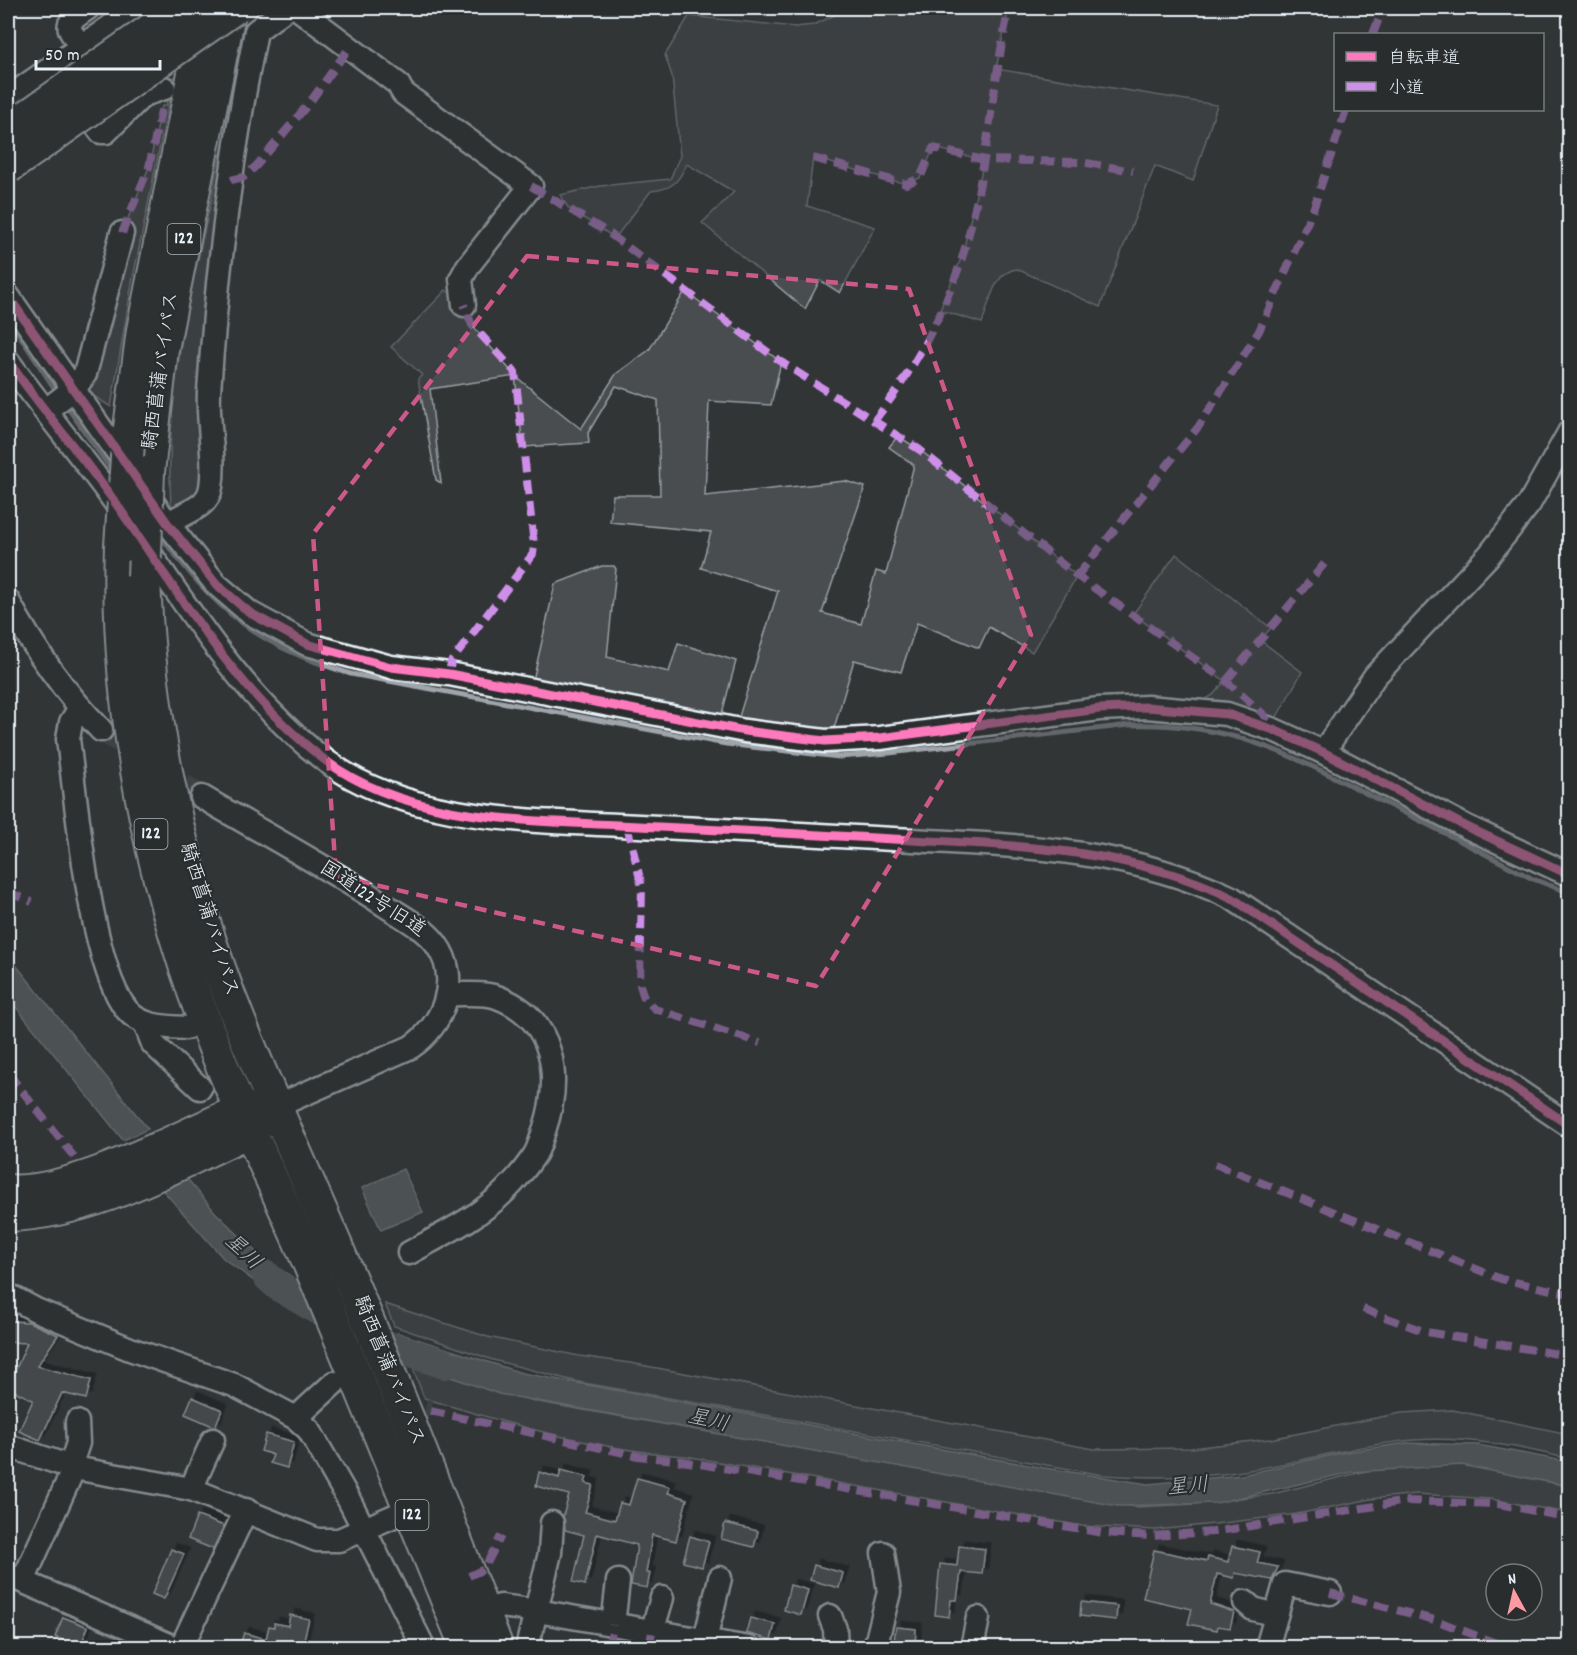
<svg xmlns="http://www.w3.org/2000/svg" width="1577" height="1655" font-family="Dekko,'Klee One',sans-serif">
<style>
.green{fill:#494d4f;stroke:#989fa4;stroke-width:1.5}
.water{fill:#6e7376;stroke:#9fa5aa;stroke-width:1.5}
.lines{fill:none;stroke-linecap:round;stroke-linejoin:round}
.stream{stroke:#9fa5aa;stroke-width:5}
.river{stroke:#6e7376;stroke-width:30}
.building{fill:#5c6063;stroke:#e8f1f8;stroke-width:1.5;filter:url(#shadow)}
.minor-tunnel{stroke:#4d5153;stroke-width:22;stroke-dasharray:22 11;stroke-linecap:butt}
.minor-casing{stroke:#e8f1f8;stroke-width:27}
.highway-casing{stroke:#e8f1f8;stroke-width:36}
.minor{stroke:#2a2d2e;stroke-width:22}
.highway{stroke:#2a2d2e;stroke-width:32}
.highway-bridge-casing{stroke:#e8f1f8;stroke-width:36;stroke-linecap:butt}
.highway-bridge{stroke:#2a2d2e;stroke-width:32}
.quiet{stroke:#ce8fe9;stroke-width:8;stroke-dasharray:15 8;stroke-linecap:butt}
.cycleway-casing{stroke:#2a2d2e;stroke-width:13}
.cycleway{stroke:#fd7abc;stroke-width:9}
.marked{fill:none;stroke:#cd598a;stroke-width:4.5;stroke-dasharray:12 8;stroke-linejoin:round}
.labels{text-anchor:middle;dominant-baseline:central;stroke-width:4.5;stroke-linejoin:round;paint-order:stroke}
.shield{fill:#2a2d2e;stroke:#afb6bb;stroke-width:1.5}
.shield-label{font-size:18px;font-weight:bold;fill:#e8f1f8}
.street-label{font-size:20px;fill:#e8f1f8;stroke:#2a2d2e}
.water-label{font-size:21px;font-style:italic;fill:#b1b8be;stroke:#2a2d2e}
</style>
<defs>
<filter id="shadow"><feDropShadow dx="5.5" dy="-5.5" stdDeviation="0" flood-color="#0009"/></filter>
</defs>
<rect width="100%" height="100%" fill="#323536"/>
<filter id="ink" filterUnits="userSpaceOnUse"><feTurbulence type="fractalNoise" baseFrequency=".0167" numOctaves="2"/><feDisplacementMap in="SourceGraphic" scale="12" xChannelSelector="R" yChannelSelector="G"/><feConvolveMatrix kernelMatrix="1 2 1 2 8 2 1 2 1" color-interpolation-filters="sRGB"/></filter>
<g filter="url(#ink)">
<g class="green">
<path d="M849,8H1009L996,69L1217,105L1193,181L1155,166L1100,307L1017,269C993,272 990,303 982,323L940,310L962,256L984,160L934,148L920,178L906,184L813,158L807,206L875,227L840,293L820,280L805,309L702,223L734,192L687,164C678,182 673,189 651,191L615,238L569,209L560,195L600,186L670,179L680,156L672,76L665,55L689,16L795,27L814,25Z"/>
<path d="M172,77H174L132,283L111,407L89,393V389L102,342L122,233L149,167L162,106H166Z"/>
<path d="M225,145L203,484L196,498L176,508L171,505C164,405 188,300 211,202C215,185 216,160 225,145Z"/>
<path d="M446,290L464,305L472,325L515,376L581,429L616,374L649,350L685,291L781,362L771,405L709,401L705,496L845,481L865,487L822,613L861,624L876,571L886,574L914,465L889,447L898,436L920,450L1077,576L1032,652L989,627L979,648L917,623L901,672L854,660L833,732L737,723L778,591L701,568L711,532L610,522L613,495H660L658,400L616,386L588,433L589,443L523,447L515,376L430,389L441,483L436,480L418,379L422,375L391,347Z"/>
<path d="M1176,554L1271,628L1260,640L1302,672L1274,722L1200,703L1213,695L1225,681L1133,614Z"/>
<path d="M602,566H614L616,569L607,657L669,672L678,643L736,661L720,721L532,685L555,584Z"/>
<path d="M385,1304L488,1337L579,1356L630,1363L1094,1449L1191,1448L1270,1439L1401,1413L1453,1410L1569,1434V1459C1520,1447 1467,1436 1415,1440C1350,1445 1287,1467 1222,1474C1181,1478 1143,1478 1103,1475L578,1382L493,1360L394,1326Z"/>
<path d="M412,1366L538,1402L1136,1507L1194,1504L1272,1494L1370,1470L1462,1463L1569,1486V1513L1490,1499L1417,1494L1371,1499L1297,1514L1215,1524L1155,1530L1082,1526L685,1456C597,1450 508,1424 424,1398Z"/>
</g>
<g class="water">
<path d="M8,955L148,1129L123,1140L8,997Z"/>
<path d="M403,1169L423,1212L381,1230L362,1188Z"/>
<path d="M184,1175L215,1212L260,1256L292,1277L309,1321L224,1259L159,1186Z"/>
<path d="M398,1333L522,1373L1045,1468L1148,1484L1242,1475L1346,1452L1406,1443L1478,1445L1569,1462V1486L1461,1465L1352,1472L1216,1503L1118,1506L499,1394L409,1362Z"/>
</g>
<g class="lines">
<g class="stream">
<path d="M8,318L58,394"/>
<path d="M65,404L113,472"/>
<path d="M158,533C218,612 255,645 351,674L726,744L839,757L889,753L1130,725C1232,722 1291,755 1379,800C1431,826 1482,852 1533,879L1570,893"/>
</g>
<path class="river" d="M267,1276L278,1286L367,1339L445,1364"/>
</g>
<g class="building">
<path d="M8,1321L29,1322L58,1335L37,1366L91,1380L86,1399L62,1393L40,1440L19,1431L33,1400L8,1388L27,1343L8,1342Z"/>
<path d="M192,1397L222,1410L215,1427L185,1414Z"/>
<path d="M266,1434L294,1442L287,1468L270,1463L273,1455L261,1451Z"/>
<path d="M561,1470L587,1477L585,1483L593,1485L585,1512L615,1520L620,1503L629,1505L637,1478L670,1487L668,1493L687,1499L676,1541L652,1535L646,1573H650L647,1588L631,1585L637,1545L597,1534L585,1585L573,1582L584,1535L565,1530L563,1516L569,1495L536,1486L539,1472L559,1478Z"/>
<path d="M197,1516L224,1526L213,1549L188,1539Z"/>
<path d="M725,1523L758,1531L754,1547L721,1539Z"/>
<path d="M690,1536L709,1542L702,1567L683,1562Z"/>
<path d="M959,1546L985,1549L982,1574L961,1572L957,1600H951L949,1617L935,1615L940,1564L957,1566Z"/>
<path d="M1232,1546L1260,1552L1257,1563L1278,1567L1272,1580L1235,1573L1234,1578L1217,1574L1210,1604L1234,1612L1230,1628L1218,1626L1217,1630L1188,1624L1192,1609L1143,1598L1154,1550L1207,1561L1208,1557L1228,1562Z"/>
<path d="M171,1549L184,1554L164,1599L152,1594Z"/>
<path d="M814,1565L843,1573L839,1588L810,1580Z"/>
<path d="M790,1585L808,1590L801,1615L784,1610Z"/>
<path d="M1081,1602L1117,1606L1116,1620L1080,1616Z"/>
<path d="M290,1615L309,1619L302,1647H239L244,1633L266,1639L269,1626L274,1627V1623L288,1626Z"/>
<path d="M63,1617L88,1627L80,1647L55,1637Z"/>
<path d="M750,1618L775,1624L771,1640L746,1633Z"/>
<path d="M896,1627L916,1629L915,1644L894,1641Z"/>
</g>
<g class="lines">
<g class="minor-tunnel">
<path d="M101,730L202,797"/>
<path d="M393,1400L430,1411"/>
</g>
<defs>
<g id="minor">
<path d="M297,8L398,84L403,93L531,186L468,266L461,279L464,305"/>
<path d="M82,46C63,25 66,23 88,8"/>
<path d="M52,67L101,132H106L143,95L164,88"/>
<path d="M8,98L137,8"/>
<path d="M8,296L168,524L216,584L250,613L307,644L391,667L449,674L745,731L825,741L880,738L1099,709L1147,707L1227,714L1274,730L1323,752L1467,827L1570,875"/>
<path d="M8,361C43,410 82,456 117,505C180,595 237,694 326,761C407,821 522,820 618,825C710,829 801,834 893,839C1007,845 1128,847 1232,898L1570,1126"/>
<path d="M45,411L75,388L85,374L122,233"/>
<path d="M168,524C183,512 208,509 211,487C216,458 207,422 209,392C217,270 232,150 256,31L287,8"/>
<path d="M8,601C34,649 63,691 101,730"/>
<path d="M80,708L71,722L68,739C76,799 90,966 127,1010C141,1027 166,1027 186,1028"/>
<path d="M1323,752L1375,676L1489,555L1529,504L1570,431"/>
<path d="M202,797C263,833 327,867 386,906C403,917 424,928 436,944C462,979 443,1026 411,1047L277,1106"/>
<path d="M145,1023L153,1044L200,1088"/>
<path d="M409,1253C441,1235 478,1218 505,1191C515,1181 526,1168 534,1156C539,1149 541,1139 544,1131C562,1078 556,1019 497,997C483,992 462,995 447,994"/>
<path d="M8,1295L36,1310L130,1349L234,1385L296,1418L309,1430L349,1500L424,1648"/>
<path d="M296,1418L334,1383"/>
<path d="M8,1446L74,1468L191,1489L317,1540H339L410,1509"/>
<path d="M70,1467L78,1443L77,1422"/>
<path d="M191,1489L213,1440"/>
<path d="M8,1575L176,1648"/>
<path d="M23,1581L74,1468"/>
<path d="M1245,1602L1253,1609L1276,1615"/>
<path d="M482,1610L501,1606L537,1611L749,1648"/>
<path d="M830,1616L835,1629L836,1648"/>
<path d="M613,1625L618,1581"/>
<path d="M652,1632L662,1598"/>
<path d="M705,1640L720,1578"/>
<path d="M181,1648L246,1510"/>
<path d="M527,1648L550,1553L552,1523"/>
<path d="M875,1648L889,1592L883,1553"/>
<path d="M972,1648L978,1618"/>
<path d="M1267,1648L1285,1584L1330,1593"/>
</g>
<g id="highway">
<path d="M128,443L143,330L207,8"/>
<path d="M148,472L162,349L230,8"/>
<path d="M121,546C115,707 151,882 209,1033C239,1111 276,1186 309,1263C363,1391 414,1520 467,1648"/>
<path d="M144,577C149,727 183,881 239,1021C276,1112 318,1202 356,1293C406,1410 451,1529 497,1648"/>
<path d="M8,1191C70,1197 182,1136 242,1110L261,1108"/>
<path d="M8,1215C94,1213 174,1165 251,1130L266,1116"/>
</g>
</defs>
<use href="#minor" class="minor-casing"/>
<use href="#highway" class="highway-casing"/>
<use href="#minor" class="minor"/>
<use href="#highway" class="highway"/>
<defs>
<g id="highway-bridge">
<path d="M8,130L182,8"/>
<path d="M8,167L234,8"/>
<path d="M121,546L128,443"/>
<path d="M144,577L148,472"/>
</g>
</defs>
<use href="#highway-bridge" class="highway-bridge-casing"/>
<use href="#highway-bridge" class="highway-bridge"/>
<g class="quiet">
<path d="M1373,34L1383,8"/>
<path d="M813,158L906,184L920,178L933,148L984,160L1081,162L1133,171"/>
<path d="M231,180L244,177L257,165L310,102L349,48"/>
<path d="M531,186L610,234L781,362L920,450L1077,576L1226,681L1262,713L1273,728"/>
<path d="M122,233L149,167L162,106"/>
<path d="M874,421C912,373 943,316 962,258C987,177 991,90 1009,8"/>
<path d="M1077,576L1199,426L1259,331L1313,210L1346,110"/>
<path d="M449,674L451,662L533,554L534,545L515,372L472,325L464,305"/>
<path d="M1226,681L1325,563"/>
<path d="M627,825L642,887L640,985L644,998L655,1009L760,1043"/>
<path d="M8,892L32,902"/>
<path d="M8,1073L78,1162"/>
<path d="M1215,1164L1501,1279L1570,1294"/>
<path d="M1363,1309L1426,1332L1558,1354L1566,1347L1570,1334"/>
<path d="M430,1411L638,1456L682,1461L1104,1533L1152,1536L1213,1532L1407,1501L1499,1504L1570,1518"/>
<path d="M469,1576L484,1569L501,1536"/>
<path d="M1330,1593L1435,1620L1509,1648"/>
<path d="M609,1648L613,1625"/>
<path d="M649,1648L652,1632"/>
<path d="M703,1648L705,1640"/>
</g>
<defs>
<g id="cycleway">
<path d="M8,296L168,524L216,584L250,613L307,644L391,667L449,674L745,731L825,741L880,738L1099,709L1147,707L1227,714L1274,730L1323,752L1467,827L1570,875"/>
<path d="M8,361C43,410 82,456 117,505C180,595 237,694 326,761C407,821 522,820 618,825C710,829 801,834 893,839C1007,845 1128,847 1232,898L1570,1126"/>
</g>
</defs>
<use href="#cycleway" class="cycleway-casing"/>
<use href="#cycleway" class="cycleway"/>
</g>
</g>
<path d="M0 0H1577V1655H0ZM527,256L909,289L1031,635L816,986L336,876L313,534Z" fill="#323536" fill-opacity=".55" fill-rule="evenodd"/>
<path class="marked" d="M527,256L909,289L1031,635L816,986L336,876L313,534Z"/>
<g class="labels">
<g class="shield">
<rect x="167.5" y="224" width="33" height="30" rx="4.5"/>
<rect x="134.5" y="819" width="33" height="30" rx="4.5"/>
<rect x="395.5" y="1500" width="33" height="30" rx="4.5"/>
</g>
<g class="shield-label">
<text x="184" y="239">122</text>
<text x="151" y="834">122</text>
<text x="412" y="1515">122</text>
</g>
<g class="street-label">
<text transform="translate(162 371) rotate(-82)">騎西菖蒲バイパス</text>
<text transform="translate(372 900) rotate(33)">国道122号旧道</text>
<text transform="translate(208 920) rotate(73)">騎西菖蒲バイパス</text>
<text transform="translate(388 1371) rotate(68)">騎西菖蒲バイパス</text>
</g>
<g class="water-label">
<text transform="translate(242 1253) rotate(43)">星川</text>
<text transform="translate(708 1422) rotate(13)">星川</text>
<text transform="translate(1188 1488) rotate(-5)">星川</text>
</g>
</g>
<rect width="1577" height="1655" fill="none" stroke="#2a2d2e" stroke-width="30"/>
<rect x="15" y="15" width="1547" height="1625" fill="none" stroke="#e8f1f8" stroke-width="2" filter="url(#ink)"/>
<rect x="1334" y="33" width="210" height="78" fill="#2a2d2e" stroke="#767b7f" stroke-width="1.5"/>
<rect x="1346" y="52" width="30" height="9" fill="#fd7abc" stroke="#767b7f" stroke-width="1.5"/>
<text x="1388" y="63" font-size="18" fill="#e8f1f8">自転車道</text>
<rect x="1346" y="82" width="30" height="9" fill="#ce8fe9" stroke="#767b7f" stroke-width="1.5"/>
<text x="1388" y="93" font-size="18" fill="#e8f1f8">小道</text>
<g transform="translate(1514 1592) rotate(352)"><circle r="28" fill="#2a2d2e" stroke="#767b7f" stroke-width="1.5"/>
<path d="M0-4.5L10 22L0 15L-10 22Z" fill="#ff9aa2"/>
<text y="-9" font-size="16" font-weight="bold" text-anchor="middle" fill="#e8f1f8">N</text>
</g>
<path d="M36 60v9h124v-9" fill="none" stroke="#e8f1f8" stroke-width="3"/>
<text x="45" y="60" font-size="18" fill="#e8f1f8" stroke="#2a2d2e" stroke-width="4.5" paint-order="stroke">50 m</text>
</svg>
